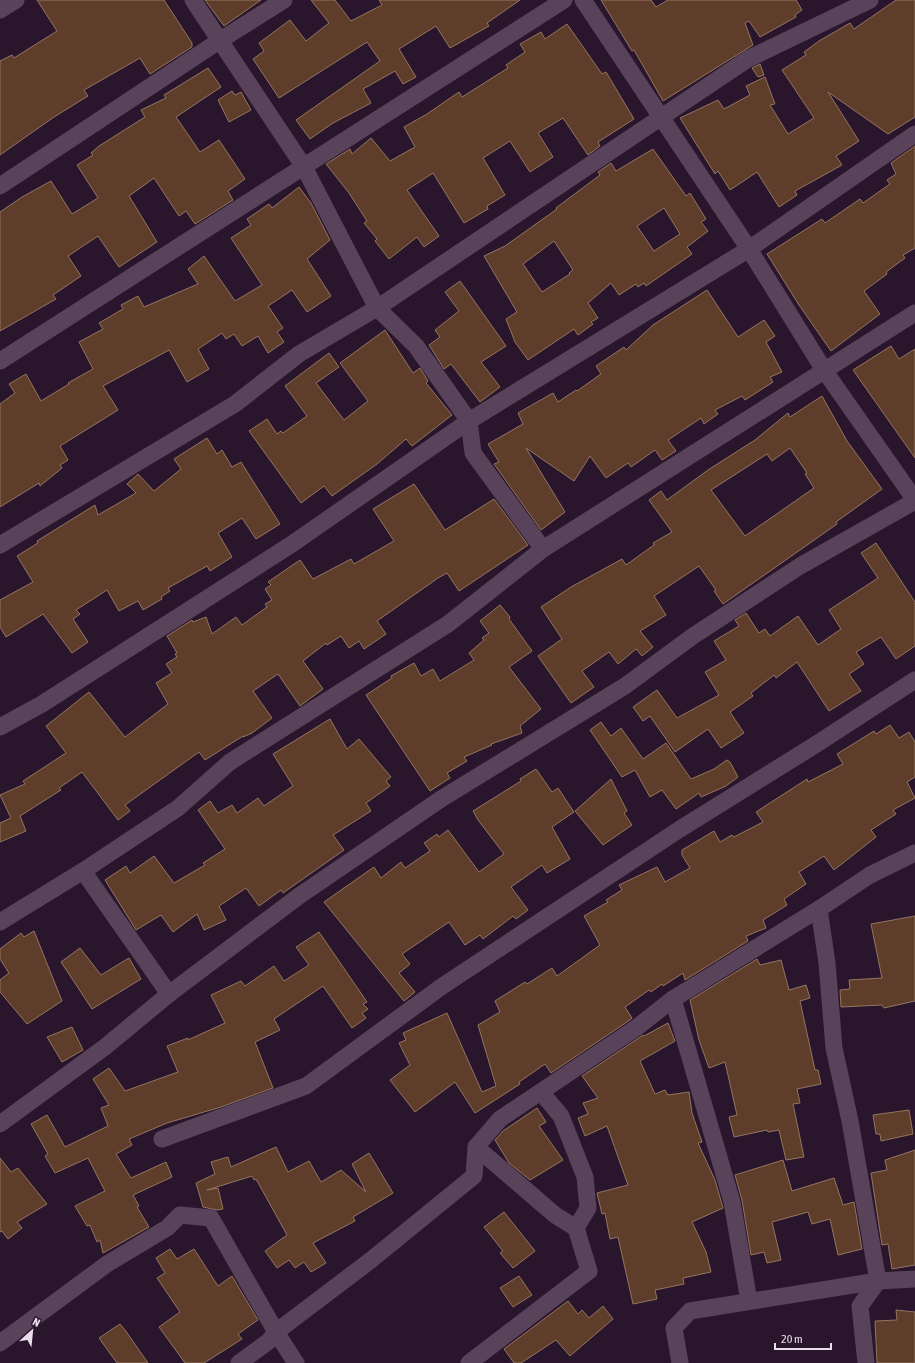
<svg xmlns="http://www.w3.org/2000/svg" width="915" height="1363" font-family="'Asap Condensed',sans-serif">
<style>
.building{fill:#5e3e2a;stroke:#947562;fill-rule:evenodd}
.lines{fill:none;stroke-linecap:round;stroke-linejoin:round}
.street{stroke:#59435b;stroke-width:17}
</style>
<rect width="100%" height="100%" fill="#2a162c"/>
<g class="building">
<path d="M37,0H164L192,43V47L150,74L140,58L84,90L88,96L54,117L0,155V61L12,55L14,58L57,31Z"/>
<path d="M205,0H261L224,26Z"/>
<path d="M311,0H335L351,21L382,5L379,0H520L487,23L489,26L450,48L436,26L399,49L416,77L403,84L395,71L363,89L371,103L333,123L310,139L296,120L380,61L367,42L279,98L253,59L264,51L259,43L290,20L306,41L329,23Z"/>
<path d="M601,0H651L656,7L668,0H796L802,10L795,15L796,17L760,37L749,21L745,23L753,45L663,101L634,50L632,51Z"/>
<path d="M896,0H915V117L888,134L828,92L859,141L836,156L842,165L795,191L797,195L779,207L757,172L730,190L718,171L715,174L680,118L718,100L724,109L750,95L746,86L765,77L775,104L770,105L788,134L814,118L782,70L806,55L804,52L819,41L850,23L854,29Z"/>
<path d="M567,24L602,74L606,72L634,119L598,142L600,146L588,155L563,118L538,133L553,157L530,172L510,141L483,158L505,195L487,206L488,209L464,223L433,173L407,190L439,236L424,247L417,237L389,259L375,241L377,239L364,223L367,221L349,193L326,164L350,149L352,154L371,138L390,161L415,147L404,127L427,114L459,92L462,97L508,68L506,65L525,52L520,44L541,32L545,39Z"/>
<path d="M760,64L764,75L758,77L752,68Z"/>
<path d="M208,68L221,87L176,117L200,152L219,140L245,179L228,191L233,200L195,224L186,211L179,216L154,178L129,196L157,242L119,267L98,236L68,256L81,276L53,295L56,299L0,331V212L22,197L51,181L72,214L98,198L77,165L93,155L91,153L99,146L145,117L141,110L166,98L164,95Z"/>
<path d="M232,91L235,95L241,92L251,110L229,122L218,100Z"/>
<path d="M915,146V248L903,255L905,258L886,272L887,274L864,291L880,314L831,351L799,305L767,254L822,219L825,223L860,199L863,203L890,184L887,180L896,174L891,163Z"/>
<path d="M653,149L686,196L690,193L706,219L701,222L708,231L687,247L692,254L646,286L644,283L638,287L636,284L619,295L611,283L588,303L598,318L591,322L593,324L578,335L574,329L528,360L515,342L506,319L517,312L484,256L505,246L557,209L556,208L600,175L598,172L611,163L616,171ZM664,208L680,234L654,251L637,226ZM554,241L573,270L569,273L570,274L542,292L523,264Z"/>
<path d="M299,187L311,203L330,240L307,259L331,296L307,312L292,290L268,306L283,328L277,332L284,342L268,353L258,336L242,346L234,334L226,339L222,333L198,349L209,369L187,382L169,350L103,386L118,410L60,446L68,460L60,465L62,468L40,486L39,483L0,507V404L15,393L9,384L26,374L41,401L69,384L68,383L93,369L79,342L103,329L99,323L123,309L121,305L138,296L144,307L198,284L188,269L204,256L235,301L262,285L231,238L251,225L247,219L269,204L272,208Z"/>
<path d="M460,281L506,346L481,362L500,387L480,402L451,364L444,369L429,345L440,337L435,330L459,311L445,292Z"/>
<path d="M707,290L738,337L764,320L775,336L766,342L782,372L770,377L773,382L745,400L742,396L715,410L718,414L704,424L701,418L668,440L676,451L662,460L655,450L631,467L628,463L606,478L590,456L574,481L526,448L565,512L541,530L494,464L499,462L488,444L523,424L518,413L553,393L558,402L576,390L577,391L601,374L596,366L624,347L626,350L653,325Z"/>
<path d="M385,330L413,373L420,368L428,381L426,383L452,415L412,446L406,439L377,464L332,496L324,486L301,503L249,431L267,419L277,434L281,431L283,433L307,416L285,386L329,353L339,367L316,383L344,420L368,401L340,363Z"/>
<path d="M891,346L899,359L915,349V458L853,370Z"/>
<path d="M822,396L847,441L882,489L836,522L837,524L723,604L714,591L716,590L699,566L654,596L666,615L640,631L653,647L642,656L636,649L618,664L609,652L582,671L594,687L571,703L538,656L562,639L541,607L571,587L622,559L626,565L654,545L653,543L672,532L649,500L661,491L667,500L708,470L755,440L788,413L790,417ZM790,448L807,473L805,474L814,488L745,536L711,490L767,454L772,461Z"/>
<path d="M207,438L217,454L222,450L232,467L241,462L280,524L256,539L242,518L218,533L232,557L210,571L207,566L168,588L170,591L161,597L162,599L143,610L138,601L119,611L107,590L76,610L80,614L73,619L88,642L72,653L43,614L6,637L0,627V600L33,582L17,556L38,543L37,541L95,505L98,515L136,493L127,484L138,474L154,491L181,469L174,459Z"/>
<path d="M414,484L445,530L494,499L528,545L459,591L447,573L438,578L377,621L386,634L364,649L359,641L349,648L341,636L327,645L326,643L303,661L323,689L300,706L278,674L253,691L272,718L252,733L243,737V736L205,760L199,752L125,805L130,811L118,820L82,772L59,788L61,790L20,816L26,831L0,842V823L11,818L0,795L25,784L23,781L66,753L46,726L89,692L125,737L168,704L156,683L172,673L166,664L177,657L175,654L177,653L167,636L192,620L193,622L206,617L212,634L236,617L242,625L267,607L265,604L272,600L265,589L271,585L268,582L300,560L313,579L351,559L354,564L394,541L373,509Z"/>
<path d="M876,543L915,602V646L896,659L881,637L856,652L864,664L849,674L861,691L829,711L797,662L776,678L774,675L751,693L753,696L730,712L744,733L721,748L708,729L675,752L650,716L643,721L633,707L657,690L677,718L719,695L705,672L726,660L714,641L739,626L735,620L746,613L759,633L765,629L770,636L798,616L818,645L841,629L829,610L878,578L861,553Z"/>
<path d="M500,605L510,617L509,619L532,651L509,667L541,709L520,726L522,733L491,744L492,745L464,757L467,761L447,773L450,778L430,791L366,695L392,678L391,676L414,663L421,676L433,669L440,681L474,660L469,653L484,640L482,638L489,633L480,621Z"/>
<path d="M330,719L347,749L359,739L391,777L386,781L390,786L366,803L371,811L333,835L344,850L283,893L281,890L259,906L246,888L219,906L226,920L204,930L197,914L173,932L161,915L136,930L105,880L126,866L130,873L154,856L174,883L205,865L203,863L225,849L198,810L210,801L218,813L232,805L237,813L258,798L264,806L293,786L273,754Z"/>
<path d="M601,722L611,736L621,728L643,759L666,743L691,779L714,769L727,760L730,762L738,777L726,786L701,797L699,793L676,809L662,790L650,797L635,770L622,777L590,730Z"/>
<path d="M890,725L899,738L909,732L915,742V777L907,782L915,798L893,810L896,814L871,830L876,837L834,870L824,856L799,872L806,884L784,899L787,905L763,920L766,928L746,936L748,941L685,980L683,973L663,986L662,984L651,992L649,990L625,1007L632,1018L630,1020L551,1073L545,1064L519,1082L520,1084L475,1113L455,1082L415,1112L390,1080L410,1065L399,1043L406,1040L403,1033L447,1013L482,1092L496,1086L478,1025L500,1012L495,1001L525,982L527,984L552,968L557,976L600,945L584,916L608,902L606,900L622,890L619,885L657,867L665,882L690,868L682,855V850L714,831L720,842L732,835L734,837L763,822L756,812L807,779L808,782L843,764L837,754L874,731L876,734Z"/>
<path d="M536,769L552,792L558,788L574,812L552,827L570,859L547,873L542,865L511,887L528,910L516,919L513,916L483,939L480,935L465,945L449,922L402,954L410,964L399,973L415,992L404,1001L324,902L374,867L381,878L401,862L405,868L430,851L424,843L437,834L439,837L448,830L479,872L504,854L478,820L473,811L521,781L520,779Z"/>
<path d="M611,779L627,811L624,813L632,825L603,845L575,811Z"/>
<path d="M915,916V1001L884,1008L882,1005L841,1007L840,990L850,989L849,980L882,978L871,924Z"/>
<path d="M34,931L62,1001L27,1024L0,992V980L9,973L0,959V949L21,933L24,937Z"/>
<path d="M319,932L367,1002L363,1004L368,1009L362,1013L366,1018L352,1028L323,986L274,1019L280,1030L255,1042L273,1088L221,1107L167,1123L129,1139L132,1145L116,1154L131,1178L166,1162L172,1177L133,1195L139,1206L137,1207L149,1227L103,1253L100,1240L97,1242L90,1225L87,1226L75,1206L105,1191L88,1158L55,1173L45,1156L48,1154L31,1124L47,1115L65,1147L108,1126L101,1108L109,1105L93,1079L109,1068L125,1091L178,1072L167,1046L188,1038V1040L225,1023L211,995L241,981L245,986L274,966L284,981L309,965L296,947Z"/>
<path d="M80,948L101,975L129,958L141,979L92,1009L61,962Z"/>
<path d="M757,959L760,965L781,960L789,990L806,985L810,998L800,1001L815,1070H818L821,1084L797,1089L800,1103L793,1104L804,1157L786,1160L779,1130L768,1132L767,1130L734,1137L729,1117L737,1115L725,1062L709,1068L699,1040L690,1000Z"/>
<path d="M668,1023L675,1041L640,1061L655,1094L665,1090L668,1095L689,1092L692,1113L702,1142L698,1143L715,1180L723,1208L692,1222L706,1252L711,1272L683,1278L684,1284L655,1290L657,1299L633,1304L618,1237L610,1239L605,1213L602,1214L597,1193L628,1185L607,1126L585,1136L578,1118L588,1114L583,1103L598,1098L582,1076L643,1035L644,1036Z"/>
<path d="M72,1027L83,1050L62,1062L47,1037Z"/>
<path d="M537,1108L546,1122L539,1126L563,1160L530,1180L509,1163L495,1140L503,1131Z"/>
<path d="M909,1110L913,1134L881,1141L880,1134H876L873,1115Z"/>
<path d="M276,1147L288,1172L309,1161L321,1182L341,1170L366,1192L352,1164L369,1153L393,1193L353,1217L355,1221L313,1243L326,1263L311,1272L304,1262L295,1268L289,1260L277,1268L265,1251L287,1235L256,1179L254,1180L252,1176L207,1190L218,1188L223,1209L217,1210L203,1207L196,1183L215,1174L211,1162L228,1157L231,1167Z"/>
<path d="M915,1150V1265L892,1269L888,1244L882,1245L871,1173L887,1170L885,1160Z"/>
<path d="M0,1158L11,1172L18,1168L47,1204L17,1222L22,1228L8,1239L2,1231L0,1232Z"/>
<path d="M783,1160L792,1191L834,1178L843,1205L854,1202L862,1249L838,1255L830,1219L812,1224L808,1212L772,1222L781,1260L767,1263L764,1252L751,1255L742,1200L735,1175Z"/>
<path d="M504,1212L535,1251L513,1268L500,1253L503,1251L484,1227Z"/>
<path d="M170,1249L177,1259L194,1249L218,1286L232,1276L258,1320L238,1334L242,1339L204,1363H185L159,1327L180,1312L157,1278L165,1273L156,1258Z"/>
<path d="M519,1276L532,1295L513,1307L500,1288Z"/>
<path d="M568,1301L578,1314L582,1310L589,1318L603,1306L613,1319L570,1356L556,1340L521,1363H514L504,1349Z"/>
<path d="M896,1310L915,1312V1363H877L875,1321L897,1320Z"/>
<path d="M120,1324L125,1330L148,1363H117L99,1338Z"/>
</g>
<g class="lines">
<g class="street">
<path d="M193,0L304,167L377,308L416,346L469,421L473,453L543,549"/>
<path d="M583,0L749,249L824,370L915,500"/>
<path d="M0,10L16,0"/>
<path d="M0,186L219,41L284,0"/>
<path d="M0,361L564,0"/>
<path d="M0,545L235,404L299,354L377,308L748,59L870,0"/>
<path d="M0,727L42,704L292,544L469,421L749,249L915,134"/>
<path d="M83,871L169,994"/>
<path d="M0,922L83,871L178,808L230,762L448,624L543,549L915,313"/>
<path d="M673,999L732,1202L749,1301"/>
<path d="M541,1092L561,1116L585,1177L588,1208L576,1228"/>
<path d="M0,1124L105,1047L169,994L299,896L441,799L625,686L693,636L800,566L915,501"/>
<path d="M162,1139L306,1086L441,987L680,829L815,745L915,680"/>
<path d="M0,1343L107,1264L167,1228L180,1215L211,1218L276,1332L269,1341L239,1363"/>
<path d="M296,1363L276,1332L371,1260L474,1176L476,1147"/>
<path d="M469,1363L589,1271L576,1228L555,1215L476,1147L500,1119L636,1028L673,999L819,909"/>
<path d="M680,1363L674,1328L690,1311L878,1281L915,1279"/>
<path d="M866,1363L860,1306L878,1281L850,1121L834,1048L827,963L819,909L870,875L915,853"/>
</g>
</g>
<g transform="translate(32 1331) rotate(27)" stroke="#2a162c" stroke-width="3" paint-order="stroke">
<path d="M0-3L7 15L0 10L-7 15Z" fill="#eaddec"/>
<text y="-6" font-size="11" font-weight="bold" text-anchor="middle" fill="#eaddec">N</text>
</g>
<path d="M775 1343v6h56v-6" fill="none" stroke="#eaddec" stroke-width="2"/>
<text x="781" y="1343" font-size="12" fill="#eaddec" stroke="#2a162c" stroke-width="3" paint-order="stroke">20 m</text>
</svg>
